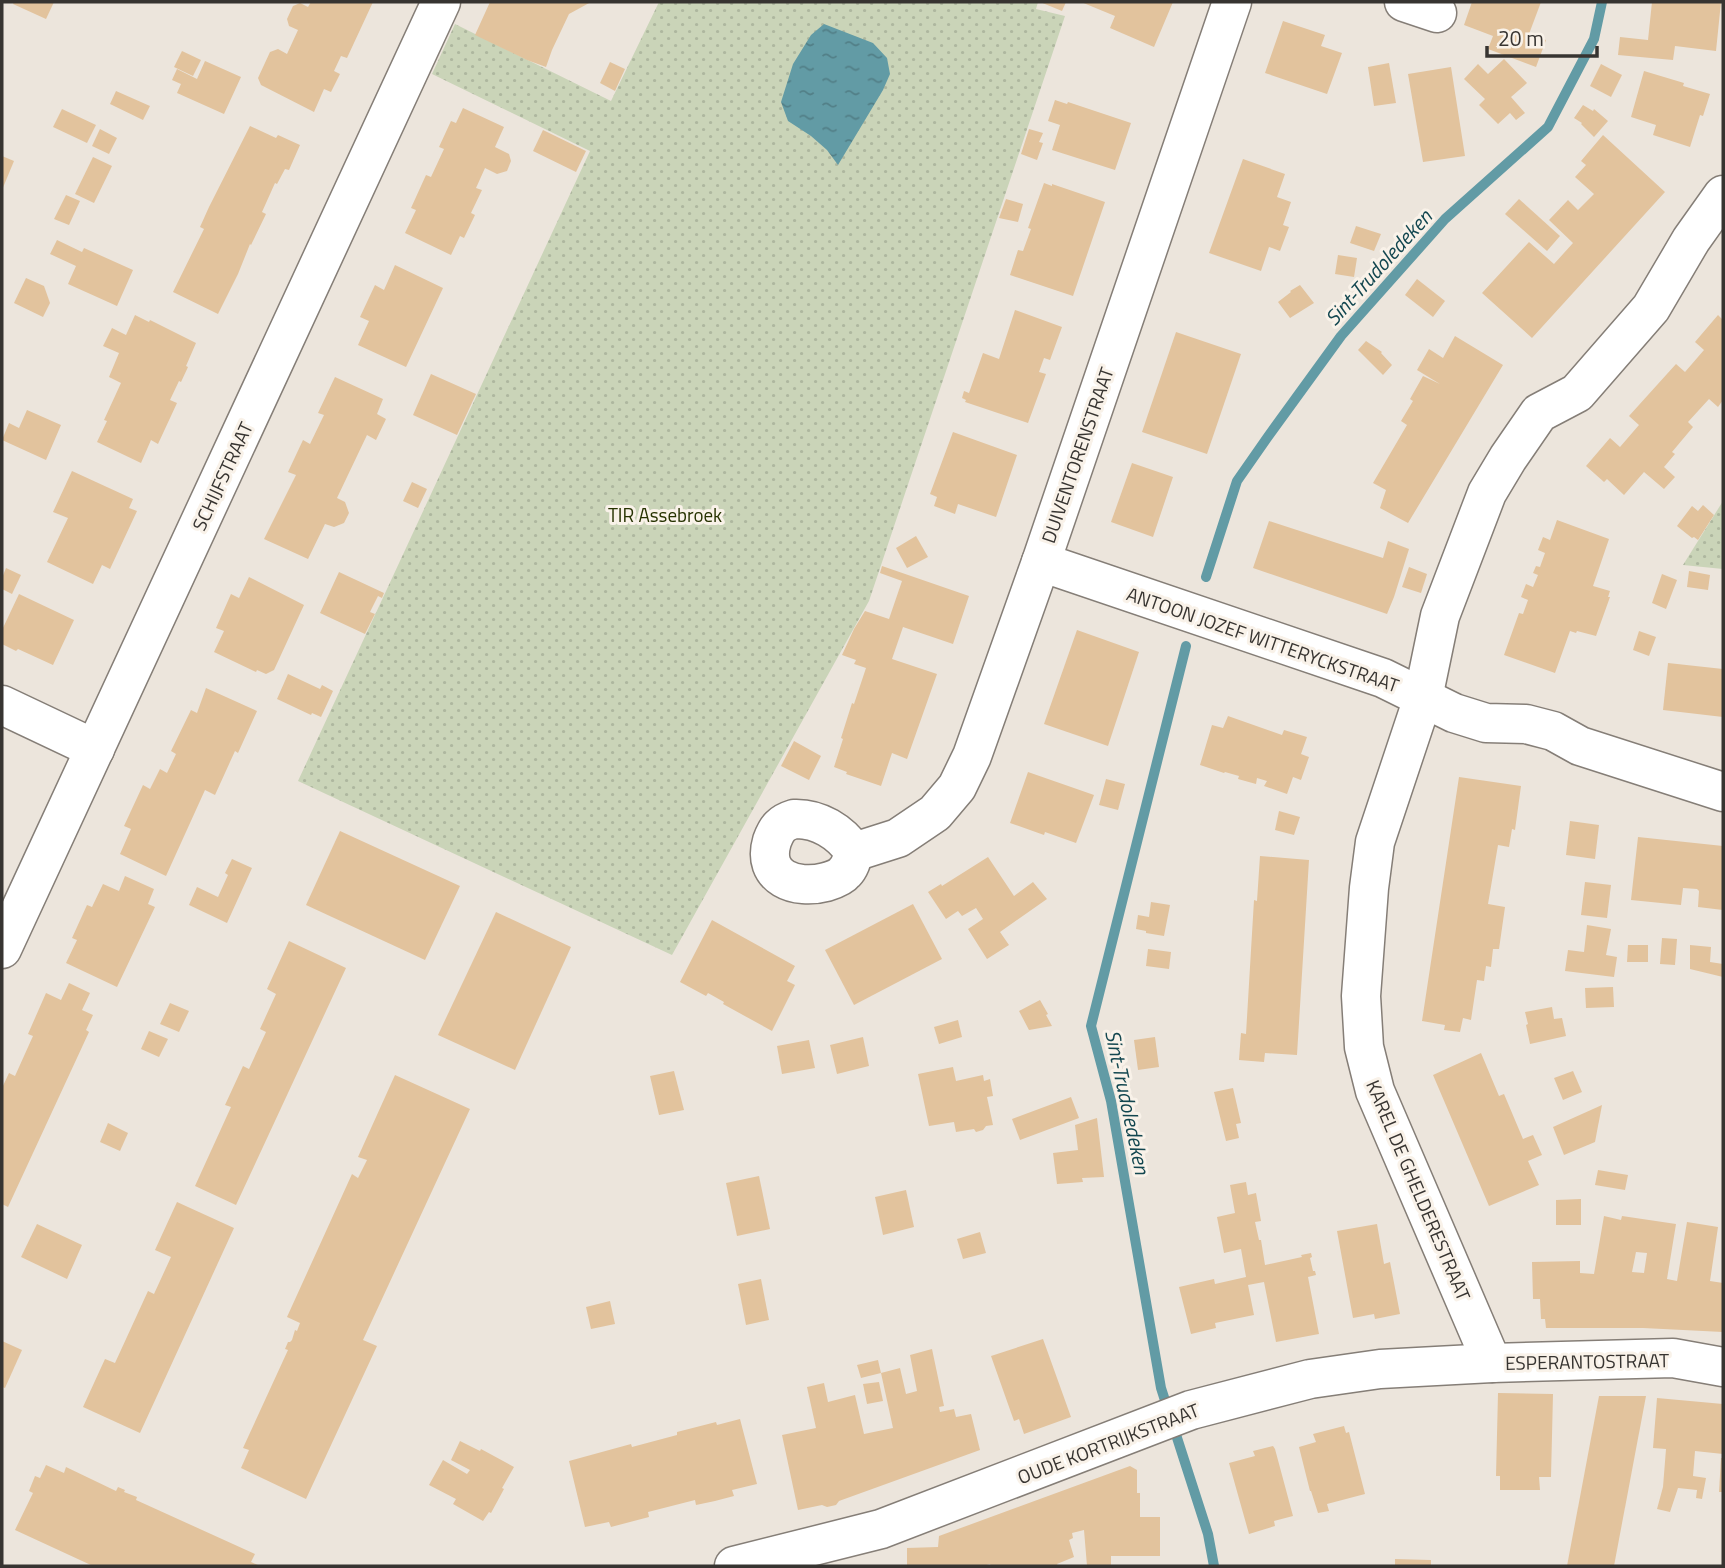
<svg xmlns="http://www.w3.org/2000/svg" width="1725" height="1568" font-family="'Titillium Web',sans-serif">
<style>
.park{fill:url(#park-dots)}
.water{fill:url(#water-ripples)}
.lines{fill:none;stroke-linecap:round;stroke-linejoin:round}
.stream{stroke:#629ba5;stroke-width:10}
.building{fill:#e2c39d;fill-rule:evenodd}
.street-casing{stroke:#857e77;stroke-width:41}
.street{stroke:#fff;stroke-width:38}
.labels{text-anchor:middle;dominant-baseline:central;stroke-width:6;stroke-linejoin:round;paint-order:stroke}
.street-label{font-size:19px;fill:#373431;stroke:#f9f2e9}
.park-label{font-size:19px;fill:#263200;stroke:#f9f2e9}
.water-label{font-size:21px;font-style:italic;fill:#12464f;stroke:#f9f2e9}
</style>
<defs>
<pattern id="park-dots" width="8" height="8" patternUnits="userSpaceOnUse" patternTransform="scale(1.75)"><rect width="8" height="8" fill="#cad4b8"/><path d="M2 2h.1M6 6h.1" fill="none" stroke="#aeb79f" stroke-width="1.8" stroke-linecap="round"/></pattern>
<pattern id="water-ripples" width="26" height="14" patternUnits="userSpaceOnUse" patternTransform="scale(1.75)"><rect width="26" height="14" fill="#629ba5"/><path d="M2 4q2-2 4 0t4 0M15 11q2-2 4 0t4 0" fill="none" stroke="#527f87"/></pattern>
</defs>
<rect width="100%" height="100%" fill="#ece5dc"/>
<g class="park">
<path d="M659,2H1038L1036,9L1065,16L869,601L672,955L298,781L590,151L432,74L455,24L611,101Z"/>
<path d="M1723,501V569L1683,565Z"/>
</g>
<path class="water" d="M824,24L873,43L887,58L890,74L883,90L838,165L827,150L811,136L788,121L781,102L793,64L811,35Z"/>
<g class="lines">
<g class="stream">
<path d="M1206,577L1237,481L1267,438L1341,336L1445,219L1548,127L1594,39L1602,2"/>
<path d="M1186,646L1091,1026L1111,1101L1161,1388L1208,1534L1214,1566"/>
</g>
</g>
<g class="building">
<path d="M14,2H54L46,19L13,4Z"/>
<path d="M311,2H373L347,58L341,56L334,71L340,74L331,92L324,89L314,112L261,85L258,78L270,52L278,49L287,54L298,30L289,26L287,19L293,6L300,3L308,7Z"/>
<path d="M490,2H591L569,14L552,50L546,67L527,60L475,35Z"/>
<path d="M1040,2H1066L1062,11Z"/>
<path d="M1081,2H1173L1154,47L1110,28L1115,16Z"/>
<path d="M1472,2H1541L1529,34L1546,40L1536,67L1488,49L1493,36L1464,25Z"/>
<path d="M1652,2H1721L1716,51L1675,46L1673,60L1618,55L1620,37L1648,40Z"/>
<path d="M1283,21L1325,35L1321,46L1342,53L1327,94L1265,73Z"/>
<path d="M182,51L201,60L193,76L174,67Z"/>
<path d="M1504,59L1527,83L1511,97L1525,113L1516,120L1510,113L1498,124L1479,105L1485,99L1464,79L1478,64L1488,74Z"/>
<path d="M205,61L241,77L224,114L177,93L181,84L172,80L177,69L197,79Z"/>
<path d="M610,62L625,69L615,91L600,83Z"/>
<path d="M1389,63L1396,103L1374,106L1368,67Z"/>
<path d="M1601,64L1622,75L1611,97L1590,86Z"/>
<path d="M1451,67L1465,156L1423,162L1408,74Z"/>
<path d="M1644,71L1684,83L1683,86L1710,94L1703,116L1700,115L1690,147L1653,135L1656,125L1631,117Z"/>
<path d="M116,91L150,106L143,120L110,104Z"/>
<path d="M1055,100L1067,104L1068,102L1131,123L1115,170L1052,150L1060,125L1048,121Z"/>
<path d="M1583,105L1593,111L1594,109L1608,121L1594,137L1581,124L1582,123L1574,118Z"/>
<path d="M463,108L504,127L495,147L509,154L511,161L507,171L497,174L485,168L476,188L482,190L471,213L475,215L464,238L460,236L451,255L405,233L416,210L411,208L426,175L431,177L444,149L439,147L451,121L456,123Z"/>
<path d="M62,109L96,125L87,143L53,127Z"/>
<path d="M250,126L276,138L278,135L300,145L289,170L285,169L277,184L275,183L262,212L266,214L251,245L250,244L238,274L218,314L173,292L204,229L200,227L209,207Z"/>
<path d="M100,129L117,138L109,154L92,146Z"/>
<path d="M1029,129L1043,133L1039,142L1043,143L1037,160L1021,154Z"/>
<path d="M543,130L586,151L576,172L533,151Z"/>
<path d="M1603,135L1665,192L1532,338L1482,293L1529,242L1554,264L1573,243L1549,220L1568,200L1578,210L1594,194L1575,177L1586,165L1581,161Z"/>
<path d="M2,156L14,161L2,190Z"/>
<path d="M93,157L112,166L94,203L75,194Z"/>
<path d="M1243,159L1285,174L1277,197L1291,202L1283,225L1289,227L1280,251L1269,247L1261,271L1209,253Z"/>
<path d="M1044,183L1052,186V184L1105,202L1073,296L1010,275L1018,250L1023,251L1031,229L1028,228Z"/>
<path d="M66,195L80,201L69,225L54,219Z"/>
<path d="M1006,199L1023,204L1018,222L999,218Z"/>
<path d="M1519,199L1560,236L1547,251L1505,214Z"/>
<path d="M1356,226L1381,234L1374,251L1350,243Z"/>
<path d="M57,240L82,252L84,248L133,270L117,306L68,284L76,266L50,254Z"/>
<path d="M1338,255L1357,258L1354,277L1335,274Z"/>
<path d="M395,265L443,288L406,367L358,345L369,321L360,317L375,285L384,290Z"/>
<path d="M26,278L44,286L50,303L43,317L14,303Z"/>
<path d="M1417,279L1445,301L1433,317L1405,295Z"/>
<path d="M1300,285L1314,303L1290,318L1278,302L1291,292L1290,291Z"/>
<path d="M1015,310L1062,327L1050,360L1044,358L1039,372L1046,374L1028,423L965,402L966,400L962,398L964,391L969,393L983,353L999,359Z"/>
<path d="M135,315L149,322L150,320L196,343L186,366L188,367L181,382L179,381L170,400L177,403L158,444L151,440L141,463L97,442L107,421L104,420L121,383L109,377L119,353L103,346L112,328L126,335Z"/>
<path d="M1718,315L1723,320V400L1718,407L1709,399L1688,422L1693,427L1672,452L1675,454L1664,467L1675,477L1664,489L1644,472L1624,495L1607,479L1604,482L1586,466L1610,438L1620,447L1639,425L1629,416L1676,364L1685,372L1704,350L1695,342Z"/>
<path d="M1176,332L1241,354L1207,454L1142,432Z"/>
<path d="M1455,336L1503,365L1408,523L1380,508L1386,490L1373,483L1407,425L1401,421L1413,401L1410,399L1423,376L1440,384L1417,370L1429,349L1443,358Z"/>
<path d="M1366,341L1382,352L1381,353L1392,365L1383,375L1358,350Z"/>
<path d="M431,374L476,394L457,435L413,415Z"/>
<path d="M335,377L383,399L377,414L386,419L376,440L367,435L337,498L345,502L349,513L344,523L334,527L325,524L308,559L264,539L296,475L288,472L303,440L310,444L324,415L318,413Z"/>
<path d="M27,410L61,425L46,460L2,440L9,423L19,428Z"/>
<path d="M953,432L1017,455L996,517L958,504L955,514L934,506L937,497L930,494Z"/>
<path d="M1132,463L1173,477L1153,537L1111,522Z"/>
<path d="M72,471L133,499L129,508L137,511L110,569L102,565L93,584L47,562L68,518L53,512Z"/>
<path d="M412,482L427,489L418,508L403,501Z"/>
<path d="M1703,505L1714,515L1698,540L1694,537L1692,538L1677,526L1692,506L1698,511Z"/>
<path d="M1557,520L1609,539L1593,586L1610,591L1608,597H1610L1596,636L1577,631L1576,633L1570,631L1555,673L1504,655L1519,613L1523,614L1528,600L1521,597L1526,584L1533,587L1538,575L1533,573L1536,566L1540,567L1545,553L1538,550L1543,537L1550,540Z"/>
<path d="M1269,521L1383,558L1388,541L1409,549L1394,597L1387,614L1253,568Z"/>
<path d="M916,536L928,557L907,568L896,548Z"/>
<path d="M882,566L969,596L953,644L903,627L892,659L937,674L907,759L892,753L881,786L846,774L847,772L834,767L843,739L841,738L852,703L854,704L866,668L854,664L856,660L842,655L854,629L865,611L889,619L902,581L880,573Z"/>
<path d="M1409,567L1427,574L1421,593L1402,587Z"/>
<path d="M6,568L21,575L12,594L2,589V578Z"/>
<path d="M1689,571L1710,575L1708,590L1687,587Z"/>
<path d="M339,572L384,593L382,598L378,596L370,612L375,614L365,634L320,613Z"/>
<path d="M1662,574L1677,580L1666,609L1652,603Z"/>
<path d="M249,577L304,605L274,670L266,674L257,670L256,672L214,652L224,631L216,628L231,594L239,598Z"/>
<path d="M19,594L74,620L53,665L18,649L16,651L2,644V630Z"/>
<path d="M1077,630L1139,652L1108,746L1044,724Z"/>
<path d="M1639,631L1656,637L1649,656L1633,650Z"/>
<path d="M1668,663L1723,669V717L1663,710Z"/>
<path d="M288,674L320,689L322,685L333,691L321,717L312,713L311,715L277,699Z"/>
<path d="M206,688L257,711L238,753L235,751L215,795L205,790L166,876L120,854L131,829L124,826L143,785L150,789L160,769L167,773L176,754L171,751L191,710L197,713Z"/>
<path d="M1228,716L1282,735L1284,730L1307,737L1301,754L1309,757L1301,780L1293,777L1287,794L1264,786L1267,781L1257,778L1256,784L1238,779L1239,776L1225,772L1224,773L1200,765L1212,725L1223,728Z"/>
<path d="M794,741L821,756L809,780L781,766Z"/>
<path d="M1028,772L1094,795L1076,843L1045,832L1044,835L1010,823Z"/>
<path d="M1459,777L1521,786L1515,830L1512,829L1509,847L1498,845L1488,904L1505,907L1499,949H1493L1491,967L1486,966L1484,981L1477,980L1471,1020L1463,1018L1460,1032L1444,1030L1445,1025L1422,1021Z"/>
<path d="M1106,779L1125,784L1118,810L1099,805Z"/>
<path d="M1279,811L1300,817L1294,835L1275,830Z"/>
<path d="M1570,821L1599,825L1595,859L1566,855Z"/>
<path d="M340,831L460,886L425,960L306,905Z"/>
<path d="M1638,837L1723,846V910L1698,907L1699,891L1697,889L1683,888L1681,905L1631,900Z"/>
<path d="M1260,856L1309,860L1297,1055L1265,1053L1264,1062L1239,1060L1241,1033L1246,1034L1254,900L1257,901Z"/>
<path d="M988,857L1014,896L1033,882L1047,899L1000,932L1009,945L987,959L968,929L983,919L976,908L962,916L958,911L946,919L928,892L941,884L942,886Z"/>
<path d="M232,859L252,868L227,923L189,905L197,887L218,897L228,875L225,873Z"/>
<path d="M125,876L154,889L148,904L155,907L117,987L66,963L77,940L72,938L87,905L92,907L103,884L119,891Z"/>
<path d="M1585,882L1611,885L1607,918L1581,915Z"/>
<path d="M1151,902L1170,905L1164,936L1146,933V931L1136,929L1138,915L1149,917Z"/>
<path d="M913,904L942,959L854,1005L825,950Z"/>
<path d="M496,912L571,947L515,1070L438,1035Z"/>
<path d="M712,920L795,966L787,981L795,985L772,1031L723,1004L724,1002L708,993L706,996L680,982Z"/>
<path d="M1587,925L1611,929L1606,955L1617,957L1614,977L1565,971L1568,950L1584,952Z"/>
<path d="M1662,938L1677,939L1675,965L1660,964Z"/>
<path d="M289,941L346,968L236,1205L195,1186L231,1107L225,1105L243,1066L249,1069L266,1032L260,1029L276,994L267,989Z"/>
<path d="M1628,945H1648V962H1627Z"/>
<path d="M1690,945L1711,947L1710,962L1723,964V977L1690,969Z"/>
<path d="M1148,949L1171,952L1169,969L1146,966Z"/>
<path d="M69,983L90,993L82,1010L93,1015L86,1030L89,1032L8,1207L2,1204V1088L9,1073L15,1076L33,1036L28,1034L46,993L61,1000Z"/>
<path d="M1613,987L1614,1007L1586,1008L1585,988Z"/>
<path d="M1040,1000L1048,1014L1046,1015L1052,1026L1029,1030L1019,1011Z"/>
<path d="M170,1003L189,1011L179,1032L160,1024Z"/>
<path d="M1552,1007L1554,1019L1562,1018L1566,1036L1530,1044L1526,1025L1528,1024L1525,1012Z"/>
<path d="M958,1020L962,1037L939,1044L934,1027Z"/>
<path d="M149,1031L168,1039L159,1057L141,1049Z"/>
<path d="M863,1037L869,1066L837,1074L830,1045Z"/>
<path d="M1155,1037L1159,1067L1138,1070L1134,1040Z"/>
<path d="M809,1040L815,1068L782,1074L777,1046Z"/>
<path d="M1481,1053L1499,1096L1504,1094L1523,1139L1533,1135L1542,1155L1528,1161L1539,1185L1489,1206L1433,1075Z"/>
<path d="M953,1067L956,1081L983,1075L984,1081L990,1079L993,1096L987,1097L993,1125L986,1126L983,1130L976,1132L974,1129L956,1132L954,1122L929,1126L918,1074Z"/>
<path d="M674,1071L684,1110L659,1115L650,1076Z"/>
<path d="M1573,1071L1582,1092L1563,1100L1554,1078Z"/>
<path d="M395,1075L470,1109L363,1340L377,1346L306,1499L241,1468L249,1450L243,1448L288,1350L285,1349L288,1342H290L292,1340L295,1330L297,1331L300,1323L287,1317L352,1174L358,1178L367,1160L358,1157Z"/>
<path d="M1233,1088L1241,1123L1236,1124L1239,1138L1226,1141L1214,1092Z"/>
<path d="M1071,1097L1079,1118L1020,1140L1012,1119Z"/>
<path d="M1602,1105L1595,1142L1564,1155L1553,1127Z"/>
<path d="M1097,1118L1104,1177L1082,1178L1083,1182L1057,1184L1053,1153L1078,1150L1075,1125Z"/>
<path d="M108,1123L128,1133L120,1151L100,1142Z"/>
<path d="M1598,1170L1628,1175L1625,1190L1595,1185Z"/>
<path d="M759,1176L770,1229L737,1236L726,1183Z"/>
<path d="M1246,1182L1248,1195L1256,1193L1261,1221L1255,1222L1259,1240H1261L1265,1265L1302,1257L1301,1255L1311,1253L1312,1257L1310,1258L1313,1271H1315L1316,1275L1308,1277L1319,1334L1276,1342L1264,1282L1248,1285L1254,1315L1215,1323L1216,1328L1191,1334L1179,1287L1214,1279L1215,1284L1246,1277L1241,1249L1224,1253L1217,1217L1235,1213L1230,1185Z"/>
<path d="M906,1190L914,1227L883,1235L875,1197Z"/>
<path d="M1581,1199V1225H1556V1200Z"/>
<path d="M177,1202L234,1228L140,1433L83,1407L105,1359L115,1363L148,1291L154,1294L171,1257L155,1250Z"/>
<path d="M1604,1216L1621,1220L1622,1216L1676,1224L1667,1279L1677,1281L1687,1222L1718,1227L1710,1281L1723,1283V1332L1643,1328H1546L1545,1319H1541L1540,1299H1533L1532,1262L1580,1261V1273L1594,1274ZM1636,1252L1647,1253L1644,1273L1632,1272Z"/>
<path d="M37,1224L82,1245L67,1279L21,1257Z"/>
<path d="M1377,1224L1384,1264L1390,1262L1400,1314L1375,1319L1374,1314L1353,1318L1337,1231Z"/>
<path d="M980,1232L986,1253L963,1259L957,1239Z"/>
<path d="M761,1279L769,1320L746,1325L738,1284Z"/>
<path d="M610,1301L615,1324L591,1329L586,1307Z"/>
<path d="M1043,1339L1071,1417L1024,1434L1019,1419L1014,1421L991,1356Z"/>
<path d="M2,1341L22,1350L5,1388L2,1387Z"/>
<path d="M932,1349L944,1406L939,1407L940,1412L954,1409L956,1417L971,1414L980,1450L839,1501L836,1505L827,1507L822,1505L798,1510L782,1435L816,1428L807,1387L824,1383L828,1402L855,1395L864,1434L893,1428L881,1373L900,1368L906,1394L917,1391L910,1355Z"/>
<path d="M878,1360L881,1373L861,1378L857,1365Z"/>
<path d="M879,1382L883,1401L867,1404L863,1384Z"/>
<path d="M1498,1393L1553,1394L1551,1477H1539L1540,1490H1500V1476H1496Z"/>
<path d="M1599,1396H1646L1614,1566H1567Z"/>
<path d="M1657,1398L1723,1404V1454L1695,1451L1693,1476L1706,1478L1702,1499L1696,1498L1697,1490L1678,1488L1670,1512L1657,1509L1663,1487L1666,1449L1653,1448Z"/>
<path d="M740,1419L757,1484L732,1490L734,1496L715,1501L696,1505L695,1500L648,1512L649,1517L611,1527L609,1522L585,1527L569,1461L631,1444L632,1447L677,1435V1432L716,1422L717,1425Z"/>
<path d="M1344,1426L1346,1433L1349,1432L1365,1494L1327,1504L1329,1511L1318,1513L1311,1491H1310L1299,1447L1316,1442L1313,1434Z"/>
<path d="M460,1441L480,1451L481,1449L514,1467L502,1488L504,1489L491,1513L489,1512L483,1521L453,1504L456,1499L429,1485L443,1460L467,1474L470,1470L451,1460Z"/>
<path d="M1273,1446L1275,1449L1293,1516L1274,1521L1275,1526L1249,1534L1229,1463L1255,1456L1253,1451Z"/>
<path d="M1721,1458H1723V1492H1719Z"/>
<path d="M46,1465L64,1473L66,1467L116,1491L118,1487L125,1490L124,1492L137,1497L136,1500L255,1554L251,1562L260,1566H93L15,1530L33,1493L29,1491L35,1476L40,1478Z"/>
<path d="M1130,1466L1137,1470V1493H1140V1517H1160V1556H1111V1566H1087L1084,1530L1072,1533L1073,1538L1069,1540L1074,1557L1057,1564L1058,1566H991L990,1564L983,1566H907V1548L938,1547L939,1536Z"/>
<path d="M1395,1559L1431,1560V1566H1395Z"/>
</g>
<g class="lines">
<defs>
<g id="street">
<path d="M1404,2L1437,13"/>
<path d="M1041,562L1383,678L1454,713L1486,723L1526,724L1553,731L1580,746L1723,792"/>
<path d="M2,705L95,749"/>
<path d="M794,819C818,818 841,832 854,852C852,859 850,867 845,872C841,877 833,880 826,882C796,890 761,878 772,841C777,828 781,823 794,819Z"/>
<path d="M854,852L898,838L935,813L957,787L972,756L1041,562L1232,2"/>
<path d="M2,949L441,2"/>
<path d="M1492,1363L1375,1091L1364,1047L1361,996L1369,888L1375,842L1423,698L1440,616L1487,493L1508,458L1539,413L1577,393L1651,308L1691,240L1723,195"/>
<path d="M734,1566L881,1529L1191,1410L1310,1379L1380,1369L1492,1363L1673,1358L1723,1367"/>
</g>
</defs>
<use href="#street" class="street-casing"/>
<use href="#street" class="street"/>
</g>
<g class="labels">
<g class="street-label">
<text transform="translate(1077 455) rotate(-71)">DUIVENTORENSTRAAT</text>
<text transform="translate(222 476) rotate(-65)">SCHIJFSTRAAT</text>
<text transform="translate(1263 639) rotate(19)">ANTOON JOZEF WITTERYCKSTRAAT</text>
<text transform="translate(1419 1190) rotate(67)">KAREL DE GHELDERESTRAAT</text>
<text transform="translate(1587 1361) rotate(-1)">ESPERANTOSTRAAT</text>
<text transform="translate(1108 1443) rotate(-21)">OUDE KORTRIJKSTRAAT</text>
</g>
<g class="park-label">
<text x="665" y="514">TIR Assebroek</text>
</g>
<g class="water-label">
<text transform="translate(1378 267) rotate(-48)">Sint-Trudoledeken</text>
<text transform="translate(1128 1102) rotate(78)">Sint-Trudoledeken</text>
</g>
</g>
<rect width="1725" height="1568" fill="none" stroke="#373431" stroke-width="7"/>
<path d="M1487 46v10h110v-10" fill="none" stroke="#373431" stroke-width="3.5"/>
<text x="1498" y="46" font-size="21" fill="#373431" stroke="#f9f2e9" stroke-width="5" paint-order="stroke">20 m</text>
</svg>
